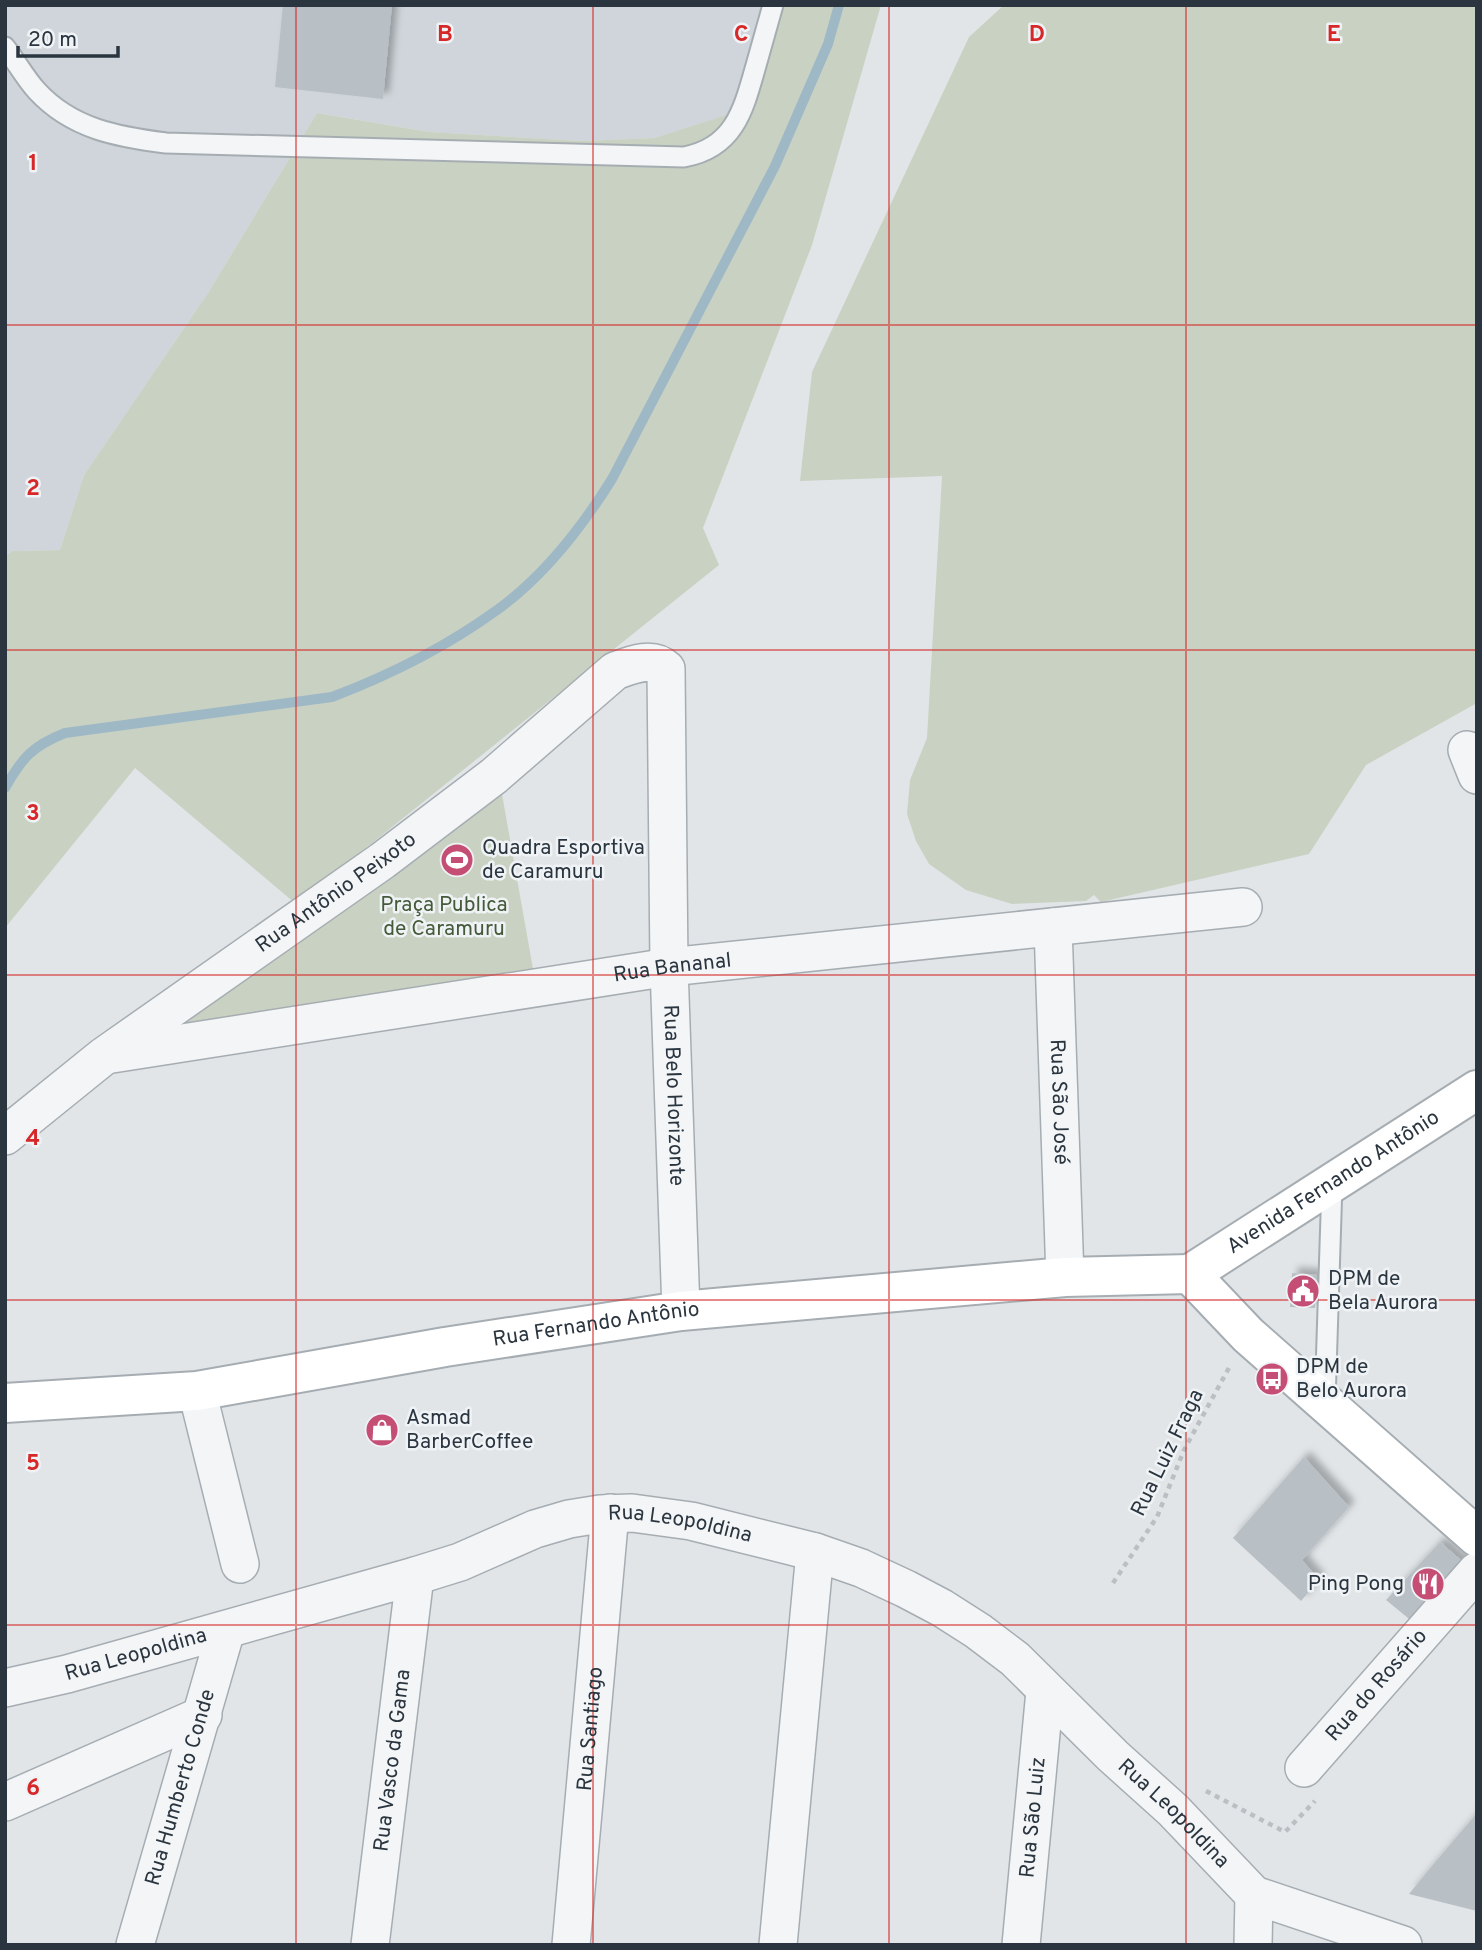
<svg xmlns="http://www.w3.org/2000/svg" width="1482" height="1950" font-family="Overpass,sans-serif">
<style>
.built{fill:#cfd5da}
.green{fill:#c9d2c2}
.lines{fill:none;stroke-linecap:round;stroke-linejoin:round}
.stream{stroke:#9eb8c6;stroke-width:10}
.building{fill:#b8bfc5;filter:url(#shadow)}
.lane-casing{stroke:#a6adb2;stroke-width:23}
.street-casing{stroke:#a6adb2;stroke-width:40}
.secondary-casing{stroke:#a6adb2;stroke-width:42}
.path{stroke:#bbbfc3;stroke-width:4.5;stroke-dasharray:5 5;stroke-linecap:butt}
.lane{stroke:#f3f5f7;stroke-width:19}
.street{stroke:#f3f5f7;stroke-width:37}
.secondary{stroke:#fff;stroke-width:38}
.grid{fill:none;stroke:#d62828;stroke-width:2;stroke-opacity:0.55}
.labels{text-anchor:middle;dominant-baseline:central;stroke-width:5;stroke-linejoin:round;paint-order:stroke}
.poi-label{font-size:21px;fill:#2a353f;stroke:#f0f3f6;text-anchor:start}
.street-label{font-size:21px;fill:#2a353f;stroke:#f0f3f6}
.park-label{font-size:21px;fill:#445a38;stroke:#f0f3f6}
.grid-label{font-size:23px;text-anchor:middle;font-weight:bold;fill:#d62828;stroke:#f0f3f6;stroke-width:5;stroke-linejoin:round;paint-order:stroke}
</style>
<defs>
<filter id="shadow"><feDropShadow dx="6" dy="-6" stdDeviation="3.5" flood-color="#0004"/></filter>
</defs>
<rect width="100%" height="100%" fill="#e1e5e8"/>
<path class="built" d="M5,5H782L751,102L740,111L654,138L582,141L429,132L317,113L208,293L84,475L60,550L13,551L5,556Z"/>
<g class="green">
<path d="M782,5H881L812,245L703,528L719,565L296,904L135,768L5,928V556L13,551L60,550L84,475L208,293L317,113L429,132L582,141L654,138L739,111L751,102Z"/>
<path d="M1004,5H1477V703L1366,765L1309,854L1101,902L1094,895L1086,901L1012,904L966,890L929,864L916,841L907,814L910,780L927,738L942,476L800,481L812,372L969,37Z"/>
<path d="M500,783L535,980L123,1049Z"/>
</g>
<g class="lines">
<path class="stream" d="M5,788C22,758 32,746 65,733L332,697C390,675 446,647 497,610C543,577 582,527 612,479L775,166L828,44L839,5"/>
</g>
<g class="building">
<path d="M283,5H392L383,99L275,87Z"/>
<path d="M1292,1273L1317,1275L1315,1308L1290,1307Z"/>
<path d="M1304,1457L1349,1507L1302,1560L1319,1580L1301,1601L1233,1538Z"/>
<path d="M1440,1542L1470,1568L1419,1627L1386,1600Z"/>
<path d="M1477,1813V1911L1409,1894L1431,1867Z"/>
</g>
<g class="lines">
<defs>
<g id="lane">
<path d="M5,47C16,61 25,78 37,91C72,129 118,137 166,143L684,157C733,148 743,112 755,69C761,48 767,27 773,5"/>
<path d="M1325,1402L1332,1184"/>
</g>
<g id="street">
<path d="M1467,750L1477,775"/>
<path id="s1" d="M1053,927L1065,1277"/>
<path id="s2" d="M112,1054L669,967L1243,907"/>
<path id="s3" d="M5,1136L104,1056L382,861L494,776L615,671C631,665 652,656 666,669L669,967L681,1311"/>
<path d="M197,1391L240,1564"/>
<path id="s4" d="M5,1688L67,1674L415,1576L460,1562L535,1529L569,1519L600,1514L632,1513L691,1521L815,1552L861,1568L906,1589L942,1608L978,1631L1015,1659L1113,1756L1173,1810L1254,1895L1403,1945"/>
<path id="s5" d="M1304,1768L1477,1571"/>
<path d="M5,1802L203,1715"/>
<path id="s6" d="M135,1945L226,1630"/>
<path id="s7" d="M370,1945L415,1576"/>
<path id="s8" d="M571,1945L610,1513"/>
<path d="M778,1945L815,1552"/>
<path id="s9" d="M1021,1945L1045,1691"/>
<path d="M1253,1945L1254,1895"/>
</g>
<g id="secondary">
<path d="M1190,1274L1248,1335L1477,1537"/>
<path id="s10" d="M1190,1274L1477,1090"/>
<path id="s11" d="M5,1403L197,1391L445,1347L681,1311L1065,1277L1190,1274"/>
</g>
</defs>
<use href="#lane" class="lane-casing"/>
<use href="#street" class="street-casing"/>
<use href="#secondary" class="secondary-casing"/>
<g class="path">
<path d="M1113,1583L1157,1517L1184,1450L1230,1366"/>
<path d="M1206,1791L1285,1832L1315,1801"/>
</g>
<use href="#lane" class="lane"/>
<use href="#street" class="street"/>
<use href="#secondary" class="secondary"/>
</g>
<path class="grid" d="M296,5V1945M593,5V1945M889,5V1945M1186,5V1945M5,325H1477M5,650H1477M5,975H1477M5,1300H1477M5,1625H1477"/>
<defs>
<symbol id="stadium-disc" viewBox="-11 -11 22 22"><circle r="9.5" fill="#c54e75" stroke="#f0f3f6"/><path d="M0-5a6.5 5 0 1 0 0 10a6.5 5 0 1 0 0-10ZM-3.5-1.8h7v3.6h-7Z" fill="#fff"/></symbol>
<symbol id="civic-disc" viewBox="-11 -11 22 22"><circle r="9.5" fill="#c54e75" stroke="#f0f3f6"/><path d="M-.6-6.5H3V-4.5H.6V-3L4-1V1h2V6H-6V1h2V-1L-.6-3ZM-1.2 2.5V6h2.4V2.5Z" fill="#fff"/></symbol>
<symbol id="bus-disc" viewBox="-11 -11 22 22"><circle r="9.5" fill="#c54e75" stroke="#f0f3f6"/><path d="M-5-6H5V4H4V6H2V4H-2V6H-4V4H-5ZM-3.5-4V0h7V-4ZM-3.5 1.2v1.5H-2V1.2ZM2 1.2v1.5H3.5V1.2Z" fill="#fff"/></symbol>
<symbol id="shop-disc" viewBox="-11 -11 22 22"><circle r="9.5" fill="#c54e75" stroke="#f0f3f6"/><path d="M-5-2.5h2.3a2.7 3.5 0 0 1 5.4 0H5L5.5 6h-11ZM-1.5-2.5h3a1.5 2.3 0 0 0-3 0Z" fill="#fff"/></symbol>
<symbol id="restaurant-disc" viewBox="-11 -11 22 22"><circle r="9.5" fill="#c54e75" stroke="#f0f3f6"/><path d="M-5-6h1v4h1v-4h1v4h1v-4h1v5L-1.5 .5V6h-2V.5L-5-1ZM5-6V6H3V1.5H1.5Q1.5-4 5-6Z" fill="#fff"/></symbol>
</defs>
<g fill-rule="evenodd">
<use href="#stadium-disc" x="438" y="841" width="38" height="38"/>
<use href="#civic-disc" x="1284" y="1272" width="38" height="38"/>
<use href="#bus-disc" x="1253" y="1360" width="38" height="38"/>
<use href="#shop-disc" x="363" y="1411" width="38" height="38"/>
<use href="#restaurant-disc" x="1409" y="1565" width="38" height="38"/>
</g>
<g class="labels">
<g class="poi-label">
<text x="482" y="848">Quadra Esportiva<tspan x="482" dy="24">de Caramuru</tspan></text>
<text x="1328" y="1279">DPM de<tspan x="1328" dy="24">Bela Aurora</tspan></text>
<text x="1296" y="1367">DPM de<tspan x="1296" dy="24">Belo Aurora</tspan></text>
<text x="406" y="1418">Asmad<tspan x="406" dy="24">BarberCoffee</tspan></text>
<text x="1404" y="1584" text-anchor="end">Ping Pong</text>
</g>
<g class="street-label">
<text stroke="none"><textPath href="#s3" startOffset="411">Rua Antônio Peixoto</textPath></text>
<text stroke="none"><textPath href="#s2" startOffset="567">Rua Bananal</textPath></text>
<text stroke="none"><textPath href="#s3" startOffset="1248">Rua Belo Horizonte</textPath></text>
<text stroke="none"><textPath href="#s1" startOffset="175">Rua São José</textPath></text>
<text stroke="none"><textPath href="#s10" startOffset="170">Avenida Fernando Antônio</textPath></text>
<text stroke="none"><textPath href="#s11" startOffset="597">Rua Fernando Antônio</textPath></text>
<text transform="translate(1168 1453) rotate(-64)">Rua Luiz Fraga</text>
<text stroke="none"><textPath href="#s4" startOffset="702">Rua Leopoldina</textPath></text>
<text stroke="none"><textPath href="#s4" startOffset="135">Rua Leopoldina</textPath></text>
<text stroke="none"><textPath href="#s5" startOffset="110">Rua do Rosário</textPath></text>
<text stroke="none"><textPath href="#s8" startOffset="217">Rua Santiago</textPath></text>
<text stroke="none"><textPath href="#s7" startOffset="186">Rua Vasco da Gama</textPath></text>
<text stroke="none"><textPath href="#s6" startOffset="164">Rua Humberto Conde</textPath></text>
<text stroke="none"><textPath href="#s4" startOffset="1290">Rua Leopoldina</textPath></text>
<text stroke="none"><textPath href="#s9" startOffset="128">Rua São Luiz</textPath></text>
</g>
<g class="park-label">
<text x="444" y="905">Praça Publica<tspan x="444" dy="24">de Caramuru</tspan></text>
</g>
</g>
<g class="grid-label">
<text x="445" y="41">B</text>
<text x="741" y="41">C</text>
<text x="1037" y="41">D</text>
<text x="1334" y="41">E</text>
<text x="33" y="170">1</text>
<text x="33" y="495">2</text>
<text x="33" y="820">3</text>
<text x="33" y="1145">4</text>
<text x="33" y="1470">5</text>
<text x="33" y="1795">6</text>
</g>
<rect width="1482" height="1950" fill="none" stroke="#2a353f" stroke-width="14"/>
<path d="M18 46v10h100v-10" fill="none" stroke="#2a353f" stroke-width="3.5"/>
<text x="28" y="46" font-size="21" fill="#2a353f" stroke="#f0f3f6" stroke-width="5" paint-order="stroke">20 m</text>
</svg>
